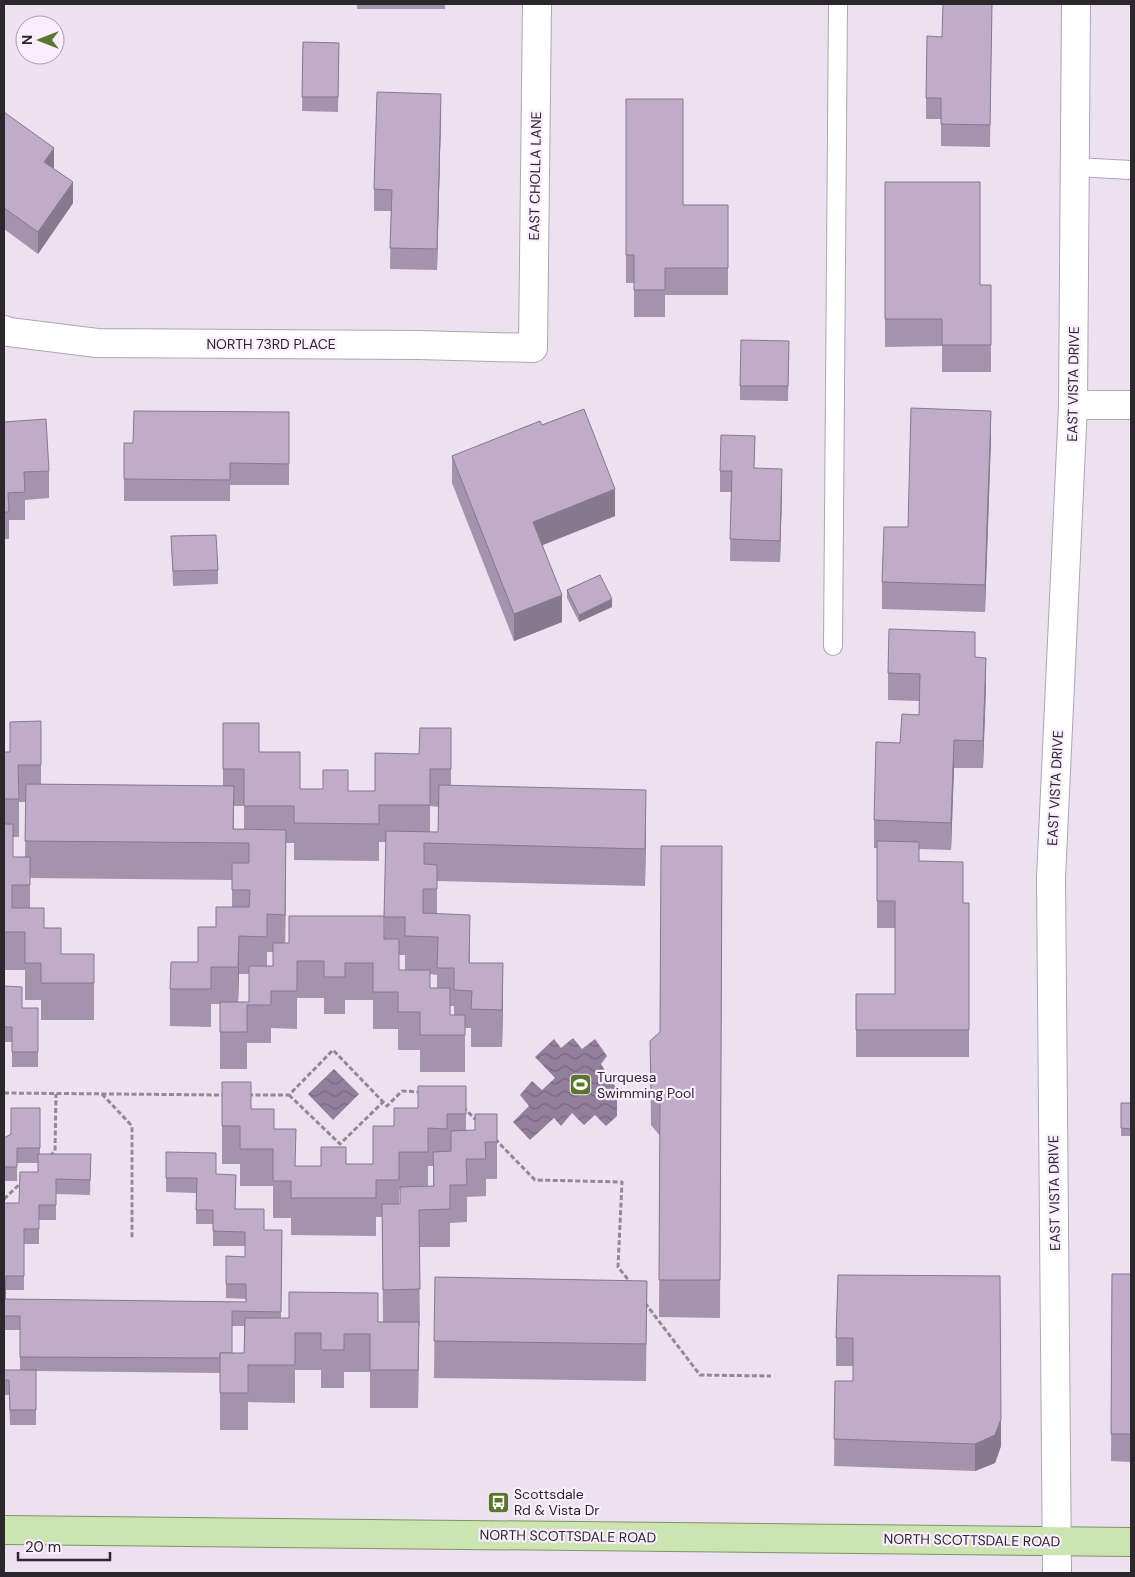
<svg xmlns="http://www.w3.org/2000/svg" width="1135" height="1577" font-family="'DM Sans',sans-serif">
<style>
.water{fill:url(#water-waves)}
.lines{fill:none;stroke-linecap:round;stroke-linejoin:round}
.service-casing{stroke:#b0a4b4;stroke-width:20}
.minor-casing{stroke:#b0a4b4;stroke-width:30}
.primary-casing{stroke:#7e9562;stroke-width:30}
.path{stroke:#928995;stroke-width:3;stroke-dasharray:5 2.5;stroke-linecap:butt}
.service{stroke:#fff;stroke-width:18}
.minor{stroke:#fff;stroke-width:28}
.primary{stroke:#cce3b2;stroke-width:28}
.wall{fill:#a593ad;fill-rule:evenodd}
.shaded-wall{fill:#86788d}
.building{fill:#c0abc9;stroke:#86788d}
.labels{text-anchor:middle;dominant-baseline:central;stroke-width:4.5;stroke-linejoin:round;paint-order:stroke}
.street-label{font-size:14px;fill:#2b272d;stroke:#f9edfe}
.poi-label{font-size:14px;fill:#2b272d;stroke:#f9edfe;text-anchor:start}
</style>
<defs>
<pattern id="water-waves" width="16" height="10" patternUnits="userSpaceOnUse" patternTransform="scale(1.25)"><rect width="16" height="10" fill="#937e9b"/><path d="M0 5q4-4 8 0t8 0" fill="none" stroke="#78677f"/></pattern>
</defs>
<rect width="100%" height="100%" fill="#ece0f1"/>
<g class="water">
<path d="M573,1038L582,1049L595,1039L607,1056L601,1064L617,1089V1116L606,1126L595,1115L584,1125L572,1113L561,1126L554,1118L530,1140L513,1122L529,1106L520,1095L532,1081L542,1090L555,1078L535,1057L554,1039L561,1048Z"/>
<path d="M334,1069L359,1094L333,1120L308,1094Z"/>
</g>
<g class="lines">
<defs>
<g id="service">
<path d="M1075,167L1131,170"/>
<path d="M833,646L838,4"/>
</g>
<g id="minor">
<path d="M4,330L9,332L97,343L418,345L533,348L537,4"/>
<path d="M1073,405H1131"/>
<path d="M1057,1573L1051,878L1073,405L1076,4"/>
</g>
<path id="primary" d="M4,1530L1131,1542"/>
</defs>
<use href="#service" class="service-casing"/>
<use href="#minor" class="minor-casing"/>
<use href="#primary" class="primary-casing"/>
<g class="path">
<path d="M4,1093L224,1095"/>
<path d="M102,1094L132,1126V1239"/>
<path d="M248,1095H289L333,1050L387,1106L402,1091L421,1092"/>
<path d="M289,1095L340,1144L383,1102"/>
<path d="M463,1107L476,1120"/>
<path d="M495,1139L535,1180L622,1182L618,1267L630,1282"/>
<path d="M50,1156L55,1151L56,1094"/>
<path d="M4,1199L22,1182"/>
<path d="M645,1303L700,1375L771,1376"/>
</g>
<use href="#service" class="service"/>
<use href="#minor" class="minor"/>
<use href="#primary" class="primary"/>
</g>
<g class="wall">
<rect x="357" y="4" width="88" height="5"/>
<path d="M992,4L990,147L941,146V119H926V98L942,37Z"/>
<path d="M303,42L339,43L338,112L302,111Z"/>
<path d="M626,99L683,205H728V295H665V317H634V283H626Z"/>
<path d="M4,112L73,203L38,254L4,229Z"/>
<path d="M441,116L437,270L390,269L391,211H374V189Z"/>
<path d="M885,182L980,285H991V372H942V346L885,347Z"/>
<path d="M789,356L788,401L740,400V386Z"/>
<path d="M289,412V485H230V501H124V443H133Z"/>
<path d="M4,422L49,471V498L25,500V520H9V539H4Z"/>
<path d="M542,425L615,516L542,545L562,622L514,641L452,483V456Z"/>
<path d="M991,438L985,612L882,609V582L908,527Z"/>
<path d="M754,469L782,490L780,562L730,561L731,492H720V471Z"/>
<path d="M171,536L218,570V584L173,586Z"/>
<path d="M567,590L612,607L579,622L567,598Z"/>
<path d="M975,657L986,685L983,768H954L951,850L919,849V861L963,903H969V1057H856V994H895V928H877V848H874V820L900,743L919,715V701L888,700V673Z"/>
<path d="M41,721V784L223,786V723L259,752L300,789L348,791H375L451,728V785L646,828L645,886L437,881V914L470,963L503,1001L502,1047H471V1028H465V1072H420V1050H398V1029H373V1000H345V1014H324V998H297V1029L271,1028V1043H247V1069H220V1004H211V1027L170,1026V989L198,962L216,927L232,907V880L30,878V908L61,954H94V1020H41V1000H25V970H4V752H10ZM19,802H26L25,857H13V837H19ZM234,806H244V829H234ZM430,806L439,807L438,832H430ZM379,842H386L384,939L285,943L286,843H294V860L379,861ZM267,952H273V966H267ZM399,955H405V970H399ZM239,974H249V1002H238ZM430,974L437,975V988H430ZM450,1006H454V1015H450Z"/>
<path d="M722,846L720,1318L659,1317L660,1136L651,1125L650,1041L660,1032Z"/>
<path d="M4,986L22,1008H38V1067H12V1042H4Z"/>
<path d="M222,1082L251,1109L274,1129L296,1166H321L346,1164H373L394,1126L418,1108L466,1086V1130L497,1142V1179H486V1196L467,1197V1222L450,1223V1247H419L420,1326H419L418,1408H370V1372H344V1388H321V1370H295V1403L248,1402V1430H220V1373L36,1371V1425H10L9,1395H4V1370H20V1330H4V1203H19L38,1172V1163H17V1181H4V1138L11,1134L40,1108V1154H91L90,1195L56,1194V1220H39V1244H24V1290H6V1299L246,1302V1299L226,1298V1256L245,1257V1246H213V1224H196V1193L166,1192V1152L216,1174L236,1209L264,1230H282L281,1318L383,1322L382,1217H376V1236L291,1235V1218H273V1186H240V1164H222ZM428,1166H433V1186H428ZM399,1189H400V1204H399ZM232,1326H244V1353H232Z"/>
<rect x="1121" y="1103" width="10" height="33"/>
<path d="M1112,1274H1131V1462L1111,1461Z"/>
<path d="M838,1275L1001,1446L995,1463L975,1471L834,1466L835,1381H853V1366H836V1338Z"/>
<path d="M435,1277L647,1281L646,1381L434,1378Z"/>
</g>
<g class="shaded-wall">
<path d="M441,94V116L437,270V249Z"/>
<path d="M54,148V169L44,162Z"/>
<path d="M73,182V203L38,254V232Z"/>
<path d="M991,411V438L985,612V585Z"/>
<path d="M782,469V490L780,562V541Z"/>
<path d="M615,489V516L533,549V522Z"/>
<path d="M562,595V622L514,641V614Z"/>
<path d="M612,599V607L579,622V615Z"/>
<path d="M986,658V685L983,768V741Z"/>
<path d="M954,740V768L951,850V823Z"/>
<path d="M646,790V828L645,886V849Z"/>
<path d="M286,830V867L285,952V915Z"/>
<path d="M470,915V952L469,991V963Z"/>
<path d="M239,936V974L238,1005V967Z"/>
<path d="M503,963V1001L502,1047V1010Z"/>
<path d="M419,1322V1360L418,1408Z"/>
<path d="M1001,1419V1446L995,1463L975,1471V1444Z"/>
</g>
<g class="building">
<path d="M943,4H992L990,125L941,124V98H926L927,36L942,37Z"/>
<path d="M303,42L339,43L338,97H302Z"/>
<path d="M377,92L441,94L437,249L390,248L392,190L374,189Z"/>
<path d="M626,99H683V205H728V268H665V290H634V255H626Z"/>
<path d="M4,112L54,148L44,162L73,182L38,232L4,208Z"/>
<path d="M885,182H980V285H991V345H942V319H885Z"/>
<path d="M741,340L789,341L788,386H740Z"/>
<path d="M911,408L991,411L985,585L882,582L884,527H908Z"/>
<path d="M584,409L615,489L533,522L562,595L514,614L452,456L540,421L542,425Z"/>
<path d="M134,411L289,412V464L230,463V480L124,479V443H133Z"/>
<path d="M46,419L49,471L24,472L25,492L8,493L9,512H4V422Z"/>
<path d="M721,435L755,436L754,468L782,469L780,541L730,539L732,471H720Z"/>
<path d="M216,535L218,570L173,571L171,536Z"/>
<path d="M600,575L612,599L579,615L567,590Z"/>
<path d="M889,629L975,632V657L986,658L983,741L954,740L951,823L874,820L876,742L900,743L902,714L919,715L920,674L888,673Z"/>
<path d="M41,721V765H18L19,799H4V752H10V722Z"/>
<path d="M223,723H259V752H300V789H323V770H348V791H375V753L419,754L420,728H451V769H430V805H379V824L294,823V806H244V769H223Z"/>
<path d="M26,784L234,786L233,829L286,830L285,915L267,914V937L239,936L238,967H211V989H170L171,962H198V927H216V907H249L250,890H232V863H249V843L25,841Z"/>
<path d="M439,785L646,790L645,849L424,843V864L437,865V889H423V913L470,915L469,963H503L502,1010L471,1009L472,991L454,990V968H437L438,937L405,936V917H384L386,831L438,832Z"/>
<path d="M4,824H13V857H30V885H12V908H44V928H61V954H94V983H41V963H25V932H4Z"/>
<path d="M877,841L919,842V861L963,862V903H969V1030H856V994H895V901H877Z"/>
<path d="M661,846H722L720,1280H659L660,1098L651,1088L650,1041L660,1032Z"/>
<path d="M289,916H384V939H399V970H430V988H450V1015H465V1035H420V1012H398V992H373V963H345V977H324V961H297V991H271V1005H247V1032H220V1002H249V966H273V943H289Z"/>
<path d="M4,986L22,987V1008H38V1052H12V1027H4Z"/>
<path d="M222,1082H251V1109H274V1129H296L295,1166H321V1147H346V1164H373V1126H394V1108H418V1086H466V1114H447V1129L428,1128V1152H399V1180H376V1198H291V1181H273V1149H240V1126H222Z"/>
<path d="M1121,1103H1131V1129L1121,1128Z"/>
<path d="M11,1108H40V1148H17V1167H4V1138L11,1134Z"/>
<path d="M475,1114H497V1142H485L486,1159H466L467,1185H450V1209L419,1210L420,1289L383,1290L382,1204H400V1187L434,1186L433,1152L451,1151V1131L475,1130Z"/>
<path d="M166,1152L216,1153V1174L236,1175L235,1209H264V1230H282L281,1312L232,1311V1353H220V1358L20,1357V1316H4V1203H19L20,1172H38V1154H91L90,1180L56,1179V1205H39V1229H24V1276H6L5,1299L246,1302V1284H226V1256L245,1257V1232L213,1231V1210H196L197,1178H166Z"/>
<path d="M1112,1274H1131V1434H1111Z"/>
<path d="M838,1275L1000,1276L1001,1419L995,1435L975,1444L834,1439L835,1381H853V1338H836Z"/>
<path d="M435,1277L647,1281L646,1344L434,1341Z"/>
<path d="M289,1292L378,1293V1322H419L418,1370H370V1334H344V1350H321V1333H295V1365H248V1393H220V1353H244L245,1318H289Z"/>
<path d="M4,1370H36V1410H10L9,1380H4Z"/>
</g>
<defs>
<symbol id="stadium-square" viewBox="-11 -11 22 22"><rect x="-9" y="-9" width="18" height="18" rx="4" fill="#58772d" stroke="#f9edfe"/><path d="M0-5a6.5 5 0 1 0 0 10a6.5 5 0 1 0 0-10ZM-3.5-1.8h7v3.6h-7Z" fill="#fff"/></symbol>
<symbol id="bus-square" viewBox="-11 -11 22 22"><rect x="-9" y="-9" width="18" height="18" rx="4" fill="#58772d" stroke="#f9edfe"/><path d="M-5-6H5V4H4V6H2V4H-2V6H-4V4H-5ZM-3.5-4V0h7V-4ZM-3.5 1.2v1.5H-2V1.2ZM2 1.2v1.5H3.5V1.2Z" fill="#fff"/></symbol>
</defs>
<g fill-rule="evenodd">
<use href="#stadium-square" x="568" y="1072" width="25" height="25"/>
<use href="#bus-square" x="486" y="1490" width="25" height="25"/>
</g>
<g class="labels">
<g class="street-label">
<text transform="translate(535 176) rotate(-89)">EAST CHOLLA LANE</text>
<text x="271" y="344">NORTH 73RD PLACE</text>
<text transform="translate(1073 384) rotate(-89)">EAST VISTA DRIVE</text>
<text transform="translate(1055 788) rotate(-87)">EAST VISTA DRIVE</text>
<text transform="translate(1054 1193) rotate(-91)">EAST VISTA DRIVE</text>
<text transform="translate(568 1536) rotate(1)">NORTH SCOTTSDALE ROAD</text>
<text transform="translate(972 1540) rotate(1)">NORTH SCOTTSDALE ROAD</text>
</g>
<g class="poi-label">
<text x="597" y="1077">Turquesa<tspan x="597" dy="16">Swimming Pool</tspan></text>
<text x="514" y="1494">Scottsdale<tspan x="514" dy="16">Rd &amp; Vista Dr</tspan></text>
</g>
</g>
<rect width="1135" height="1577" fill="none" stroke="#2b272d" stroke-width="10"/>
<g transform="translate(40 40) rotate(270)"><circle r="24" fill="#f9edfe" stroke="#a79eaa"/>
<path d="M0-4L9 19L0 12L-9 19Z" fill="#58772d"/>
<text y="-8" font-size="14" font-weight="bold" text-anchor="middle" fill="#2b272d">N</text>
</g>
<path d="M18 1552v8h92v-8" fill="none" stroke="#2b272d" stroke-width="2.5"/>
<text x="25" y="1552" font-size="15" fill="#2b272d" stroke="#f9edfe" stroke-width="4" paint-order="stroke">20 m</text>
</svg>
